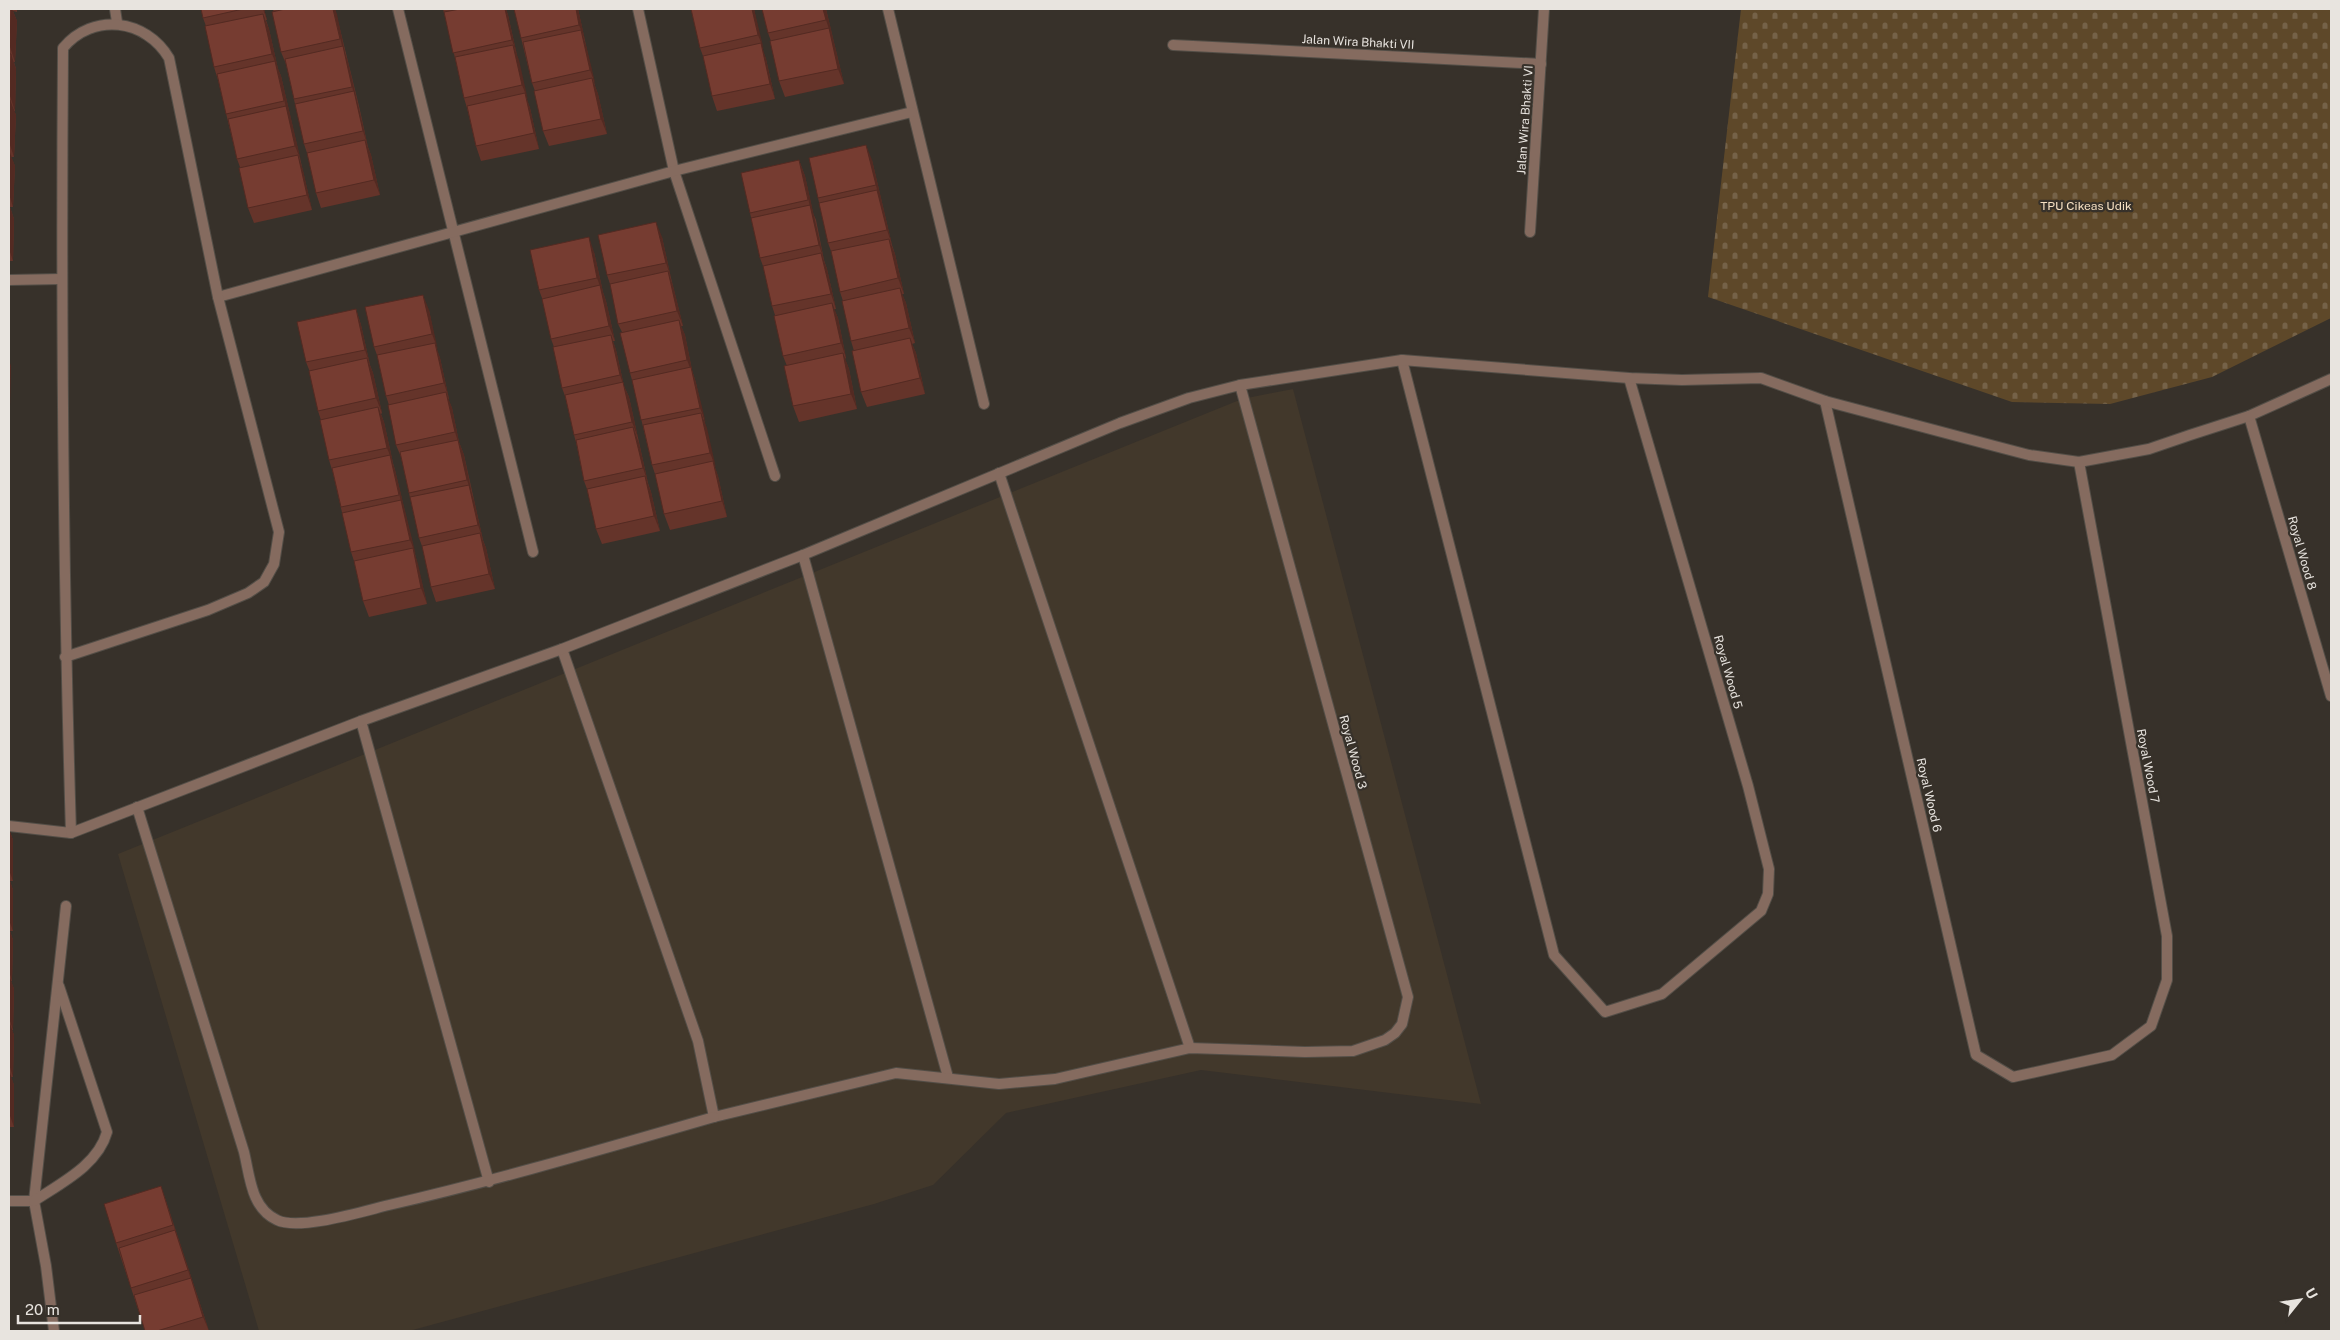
<svg xmlns="http://www.w3.org/2000/svg" width="2340" height="1340" font-family="'Public Sans',sans-serif">
<style>
.built{fill:#42382b}
.cemetery{fill:url(#cemetery-stones)}
.lines{fill:none;stroke-linecap:round;stroke-linejoin:round}
.minor-casing{stroke:#534e47;stroke-width:12}
.minor{stroke:#856b5f;stroke-width:10}
.wall{fill:#65342a}
.shaded-wall{fill:#532a22}
.building{fill:#763c31;stroke:#532a22}
.labels{text-anchor:middle;dominant-baseline:central;stroke-width:4.5;stroke-linejoin:round;paint-order:stroke}
.street-label{font-size:12px;fill:#e8e4df;stroke:#37312a}
.park-label{font-size:12px;fill:#f6e0c3;stroke:#37312a}
</style>
<defs>
<pattern id="cemetery-stones" width="16" height="16" patternUnits="userSpaceOnUse" patternTransform="scale(1.25)"><rect width="16" height="16" fill="#5e4829"/><path d="M2 7V4a2 2 0 0 1 4 0v3zM10 15v-3a2 2 0 0 1 4 0v3z" fill="#756248"/></pattern>
</defs>
<rect width="100%" height="100%" fill="#37312a"/>
<path class="built" d="M1293,389L1481,1104L1201,1070L1006,1113L933,1185L874,1204L409,1331H259L118,854L1242,399Z"/>
<path class="cemetery" d="M1741,9H2331V318L2212,377L2110,404L2012,402L1708,297Z"/>
<g class="lines">
<defs>
<g id="minor">
<path d="M115,9L117,22"/>
<path d="M398,9L533,552"/>
<path d="M638,9L674,171L775,476"/>
<path d="M888,9L984,404"/>
<path d="M1173,45L1541,64"/>
<path d="M1530,232L1544,9"/>
<path d="M9,280L61,279"/>
<path d="M218,297L674,171L912,112"/>
<path d="M1402,360L1554,955L1605,1012L1662,994L1761,911L1768,894L1769,869L1748,786L1629,378"/>
<path d="M1825,401L1976,1055L2013,1077L2112,1055L2151,1026L2167,980V936L2079,462"/>
<path d="M2249,416L2331,696"/>
<path d="M999,473L1190,1048"/>
<path d="M803,555L948,1077"/>
<path d="M562,649L698,1041L714,1117L896,1073L999,1084L1055,1079L1190,1048L1305,1052L1353,1051L1385,1040L1395,1033L1402,1024L1408,997L1240,385"/>
<path d="M361,721L489,1182"/>
<path d="M137,807L244,1152C250,1177 251,1208 277,1220C299,1231 364,1211 389,1205C498,1180 606,1148 714,1117"/>
<path d="M9,826L71,833C63,571 61,310 63,48C93,12 146,19 169,58L218,297L279,532L274,564L264,582L248,593L208,610L65,657"/>
<path d="M71,833L361,721L562,649L803,555L1120,423L1189,398L1240,385L1402,360L1629,378L1682,380L1761,378L1825,401L1987,444L2029,455L2079,462L2149,449L2190,435L2249,416L2331,379"/>
<path d="M9,1201H34L46,1266L54,1331"/>
<path d="M34,1201L66,906"/>
<path d="M34,1201C61,1183 98,1165 107,1132L59,986"/>
</g>
</defs>
<use href="#minor" class="minor-casing"/>
<use href="#minor" class="minor"/>
</g>
<g class="wall">
<path d="M9,9H17V12L13,11L17,21L15,62H14L16,69L15,111H14L16,115L14,157H11L15,166L13,207H10L14,219L13,261H9Z"/>
<path d="M201,9H264L267,20H266L269,29L278,69L281,76L312,210L254,223L248,208L240,167L237,159L218,80L214,67L206,26L203,18Z"/>
<path d="M273,9H335L359,106L368,147L371,155L380,195L321,208L316,193L307,153L304,144L286,64L281,52Z"/>
<path d="M443,9H506L508,15L527,100L530,108L539,149L481,161L476,146L467,108L464,98L455,58Z"/>
<path d="M514,9H578L595,86L598,94L607,134L549,146L543,131L535,91L532,83Z"/>
<path d="M691,9H754L763,51L766,59L775,99L717,111L712,96L703,56L700,48Z"/>
<path d="M762,9H826L844,84L785,97L779,81L771,41L768,33Z"/>
<path d="M799,160L805,176L813,213L816,220L824,260L827,269L836,309H834L838,318L846,358L845,359L849,369L857,409L799,422L793,406L787,366L783,356L775,315L772,306L763,266L760,258L750,213Z"/>
<path d="M872,160L892,245L895,254L904,294H902L906,303L915,343L912,344L916,353L925,394L867,407L861,392L854,351L851,341L843,301L840,292L831,251L828,243L818,198Z"/>
<path d="M662,237L671,278L683,326H681L685,335L692,370L696,383L715,468L718,476L727,517L670,530L664,514L655,474L652,465L632,380L630,373L622,332L618,324L610,284L607,275Z"/>
<path d="M594,252L603,292L606,301L615,341H613L616,350L624,386L629,397L648,483L651,492L660,531L602,544L596,529L587,489L584,481L576,442L574,435L565,396L562,388L554,347L551,339L542,298L539,290Z"/>
<path d="M356,309L361,325L370,365L373,373L382,413L381,414L384,422L393,463L395,470L427,604L369,617L363,601L354,561L351,552L333,473L329,460L321,420L318,411L310,372L306,362Z"/>
<path d="M429,310L437,350L440,358L449,399H448L452,408L459,442L464,455L483,540L486,548L495,589L436,602L431,587L422,546L419,538L401,457L396,445L389,405L386,396L377,355L374,347Z"/>
<path d="M9,829L13,840V881H10L13,890V931H10L13,940L12,981H11L14,989L13,1030H12L14,1035L13,1077H11L14,1085V1127H9Z"/>
<path d="M161,1186L166,1201L209,1331H145L136,1303L116,1243Z"/>
</g>
<g class="shaded-wall">
<path d="M11,9H12L17,21L15,62L10,47Z"/>
<path d="M263,9H264L267,20Z"/>
<path d="M333,9H335L337,14L345,53L348,62L368,147L363,131Z"/>
<path d="M505,9H506L508,15L517,55L512,40Z"/>
<path d="M576,9H578L585,40L579,25Z"/>
<path d="M752,9H754L764,50L758,35Z"/>
<path d="M823,9H826L844,84L838,69L829,29L826,20Z"/>
<path d="M263,14L269,29L278,69L272,54Z"/>
<path d="M581,30L586,45L596,86L590,70Z"/>
<path d="M761,43L766,59L775,99L770,84Z"/>
<path d="M513,45L519,60L528,100L522,85Z"/>
<path d="M11,54L16,69L15,111L10,96Z"/>
<path d="M275,61L281,76L301,161L295,146Z"/>
<path d="M592,78L598,94L607,134L601,119Z"/>
<path d="M525,93L530,108L539,149L534,133Z"/>
<path d="M10,100L16,115L14,157L9,142Z"/>
<path d="M365,140L371,155L380,195L374,180Z"/>
<path d="M866,145L872,160L892,245L887,230Z"/>
<path d="M9,150L15,166L13,207L9,194Z"/>
<path d="M298,155L303,170L312,210L307,195Z"/>
<path d="M799,160L805,176L824,260L819,245Z"/>
<path d="M9,204L14,219L13,261L9,249Z"/>
<path d="M656,222L662,237L671,278L666,263Z"/>
<path d="M589,237L594,252L603,292L606,301L615,341L609,326L600,286L597,278Z"/>
<path d="M889,239L895,254L904,294L898,278Z"/>
<path d="M821,253L827,269L836,309L831,294Z"/>
<path d="M668,271L673,286L683,326L677,311Z"/>
<path d="M900,288L906,303L915,343L909,328Z"/>
<path d="M423,295L429,310L438,350L432,334Z"/>
<path d="M832,303L838,318L846,358L841,343Z"/>
<path d="M356,309L361,325L370,365L365,350Z"/>
<path d="M679,320L685,335L692,370L696,383L706,423L700,408L692,373L687,360Z"/>
<path d="M611,335L616,350L624,386L629,397L638,438L632,422L624,387L620,375Z"/>
<path d="M910,338L916,353L925,394L920,378Z"/>
<path d="M435,343L440,358L449,399L444,383Z"/>
<path d="M843,353L849,369L857,409L851,394Z"/>
<path d="M367,358L373,373L382,413L376,398Z"/>
<path d="M9,360L11,366L10,406L9,403Z"/>
<path d="M446,392L452,408L459,442L464,455L472,494L474,500L483,540L478,525L469,486L467,480L459,445L455,432Z"/>
<path d="M378,407L384,422L393,463L387,448Z"/>
<path d="M701,413L707,428L716,468L710,453Z"/>
<path d="M633,427L639,443L648,483L643,468Z"/>
<path d="M390,455L395,470L416,555L410,540Z"/>
<path d="M713,461L718,476L727,517L722,501Z"/>
<path d="M645,476L651,492L660,531L654,516Z"/>
<path d="M480,533L486,548L495,589L489,574Z"/>
<path d="M413,548L418,564L427,604L421,588Z"/>
<path d="M9,829L13,840V881L9,870Z"/>
<path d="M9,878L13,890V931L9,920Z"/>
<path d="M9,928L13,940L12,981L9,971Z"/>
<path d="M9,975L14,989L13,1030L9,1018Z"/>
<path d="M9,1021L14,1035L13,1077L9,1064Z"/>
<path d="M9,1070L14,1085V1127L9,1113Z"/>
<path d="M161,1186L166,1201L209,1331L203,1317Z"/>
</g>
<g class="building">
<path d="M9,9H11L10,47H9Z"/>
<path d="M201,9H243L203,18Z"/>
<path d="M285,9H333L340,39L281,52L272,12Z"/>
<path d="M460,9H505L512,40L453,53L444,12Z"/>
<path d="M514,9H576L579,25L521,38Z"/>
<path d="M691,9H752L758,35L700,48Z"/>
<path d="M762,9H823L826,20L768,33Z"/>
<path d="M263,14L272,54L214,67L205,26Z"/>
<path d="M829,28L838,69L779,81L770,41Z"/>
<path d="M581,30L590,70L532,83L523,42Z"/>
<path d="M761,43L770,84L712,96L703,56Z"/>
<path d="M513,45L522,85L464,98L455,57Z"/>
<path d="M343,46L352,87L294,99L285,59Z"/>
<path d="M9,54H11L10,96H9Z"/>
<path d="M275,61L284,101L226,114L217,74Z"/>
<path d="M592,78L601,119L543,131L534,91Z"/>
<path d="M354,91L363,131L304,144L295,104Z"/>
<path d="M525,93L534,133L476,146L467,106Z"/>
<path d="M9,100H10L9,142Z"/>
<path d="M286,106L295,146L237,159L228,119Z"/>
<path d="M365,140L374,180L316,193L307,153Z"/>
<path d="M866,145L876,185L818,198L809,158Z"/>
<path d="M298,155L307,195L248,208L239,168Z"/>
<path d="M799,160L808,200L750,213L741,173Z"/>
<path d="M877,190L887,230L828,243L819,203Z"/>
<path d="M810,205L819,245L760,258L751,218Z"/>
<path d="M656,222L666,263L607,275L598,235Z"/>
<path d="M589,237L597,278L539,290L530,250Z"/>
<path d="M889,239L898,278L840,292L831,251Z"/>
<path d="M821,253L831,294L772,306L763,266Z"/>
<path d="M668,271L677,311L618,324L610,284Z"/>
<path d="M600,285L609,326L551,339L542,299Z"/>
<path d="M900,288L909,328L851,341L842,301Z"/>
<path d="M423,295L432,334L374,347L365,307Z"/>
<path d="M832,303L841,343L783,356L774,316Z"/>
<path d="M356,309L365,350L306,362L297,322Z"/>
<path d="M679,320L687,360L630,373L620,333Z"/>
<path d="M611,335L620,375L562,388L553,347Z"/>
<path d="M910,338L920,378L861,392L852,351Z"/>
<path d="M435,343L444,383L386,396L377,355Z"/>
<path d="M843,353L851,394L793,406L784,366Z"/>
<path d="M367,358L376,398L318,411L309,371Z"/>
<path d="M691,367L700,408L641,420L632,380Z"/>
<path d="M623,382L632,422L574,435L565,395Z"/>
<path d="M446,392L455,432L396,445L388,405Z"/>
<path d="M378,407L387,448L329,460L320,420Z"/>
<path d="M701,413L710,453L652,465L643,425Z"/>
<path d="M633,427L643,468L584,481L576,440Z"/>
<path d="M458,440L467,480L409,493L400,452Z"/>
<path d="M390,455L399,495L341,507L332,468Z"/>
<path d="M713,461L722,501L664,514L655,474Z"/>
<path d="M645,476L654,516L596,529L587,489Z"/>
<path d="M469,485L478,525L419,538L410,497Z"/>
<path d="M401,500L410,540L351,552L342,513Z"/>
<path d="M480,533L489,574L431,587L422,546Z"/>
<path d="M413,548L421,588L363,601L354,561Z"/>
<path d="M161,1186L173,1225L116,1243L104,1204Z"/>
<path d="M175,1230L188,1270L131,1288L119,1248Z"/>
<path d="M191,1278L203,1317L157,1331H145L134,1295Z"/>
</g>
<g class="labels">
<g class="street-label">
<text transform="translate(1358 42) rotate(3)">Jalan Wira Bhakti VII</text>
<text transform="translate(1525 120) rotate(-86)">Jalan Wira Bhakti VI</text>
<text transform="translate(2302 553) rotate(74)">Royal Wood 8</text>
<text transform="translate(1728 672) rotate(74)">Royal Wood 5</text>
<text transform="translate(1353 752) rotate(75)">Royal Wood 3</text>
<text transform="translate(2148 766) rotate(79)">Royal Wood 7</text>
<text transform="translate(1929 795) rotate(77)">Royal Wood 6</text>
</g>
<g class="park-label">
<text x="2086" y="206">TPU Cikeas Udik</text>
</g>
</g>
<rect width="2340" height="1340" fill="none" stroke="#e8e4df" stroke-width="20"/>
<g transform="translate(2300 1300) rotate(60)" stroke="#37312a" stroke-width="4" paint-order="stroke">
<path d="M0-4L9 19L0 12L-9 19Z" fill="#e8e4df"/>
<text y="-8" font-size="14" font-weight="bold" text-anchor="middle" fill="#e8e4df">U</text>
</g>
<path d="M18 1315v8h122v-8" fill="none" stroke="#e8e4df" stroke-width="2.5"/>
<text x="25" y="1315" font-size="15" fill="#e8e4df" stroke="#37312a" stroke-width="4" paint-order="stroke">20 m</text>
</svg>
